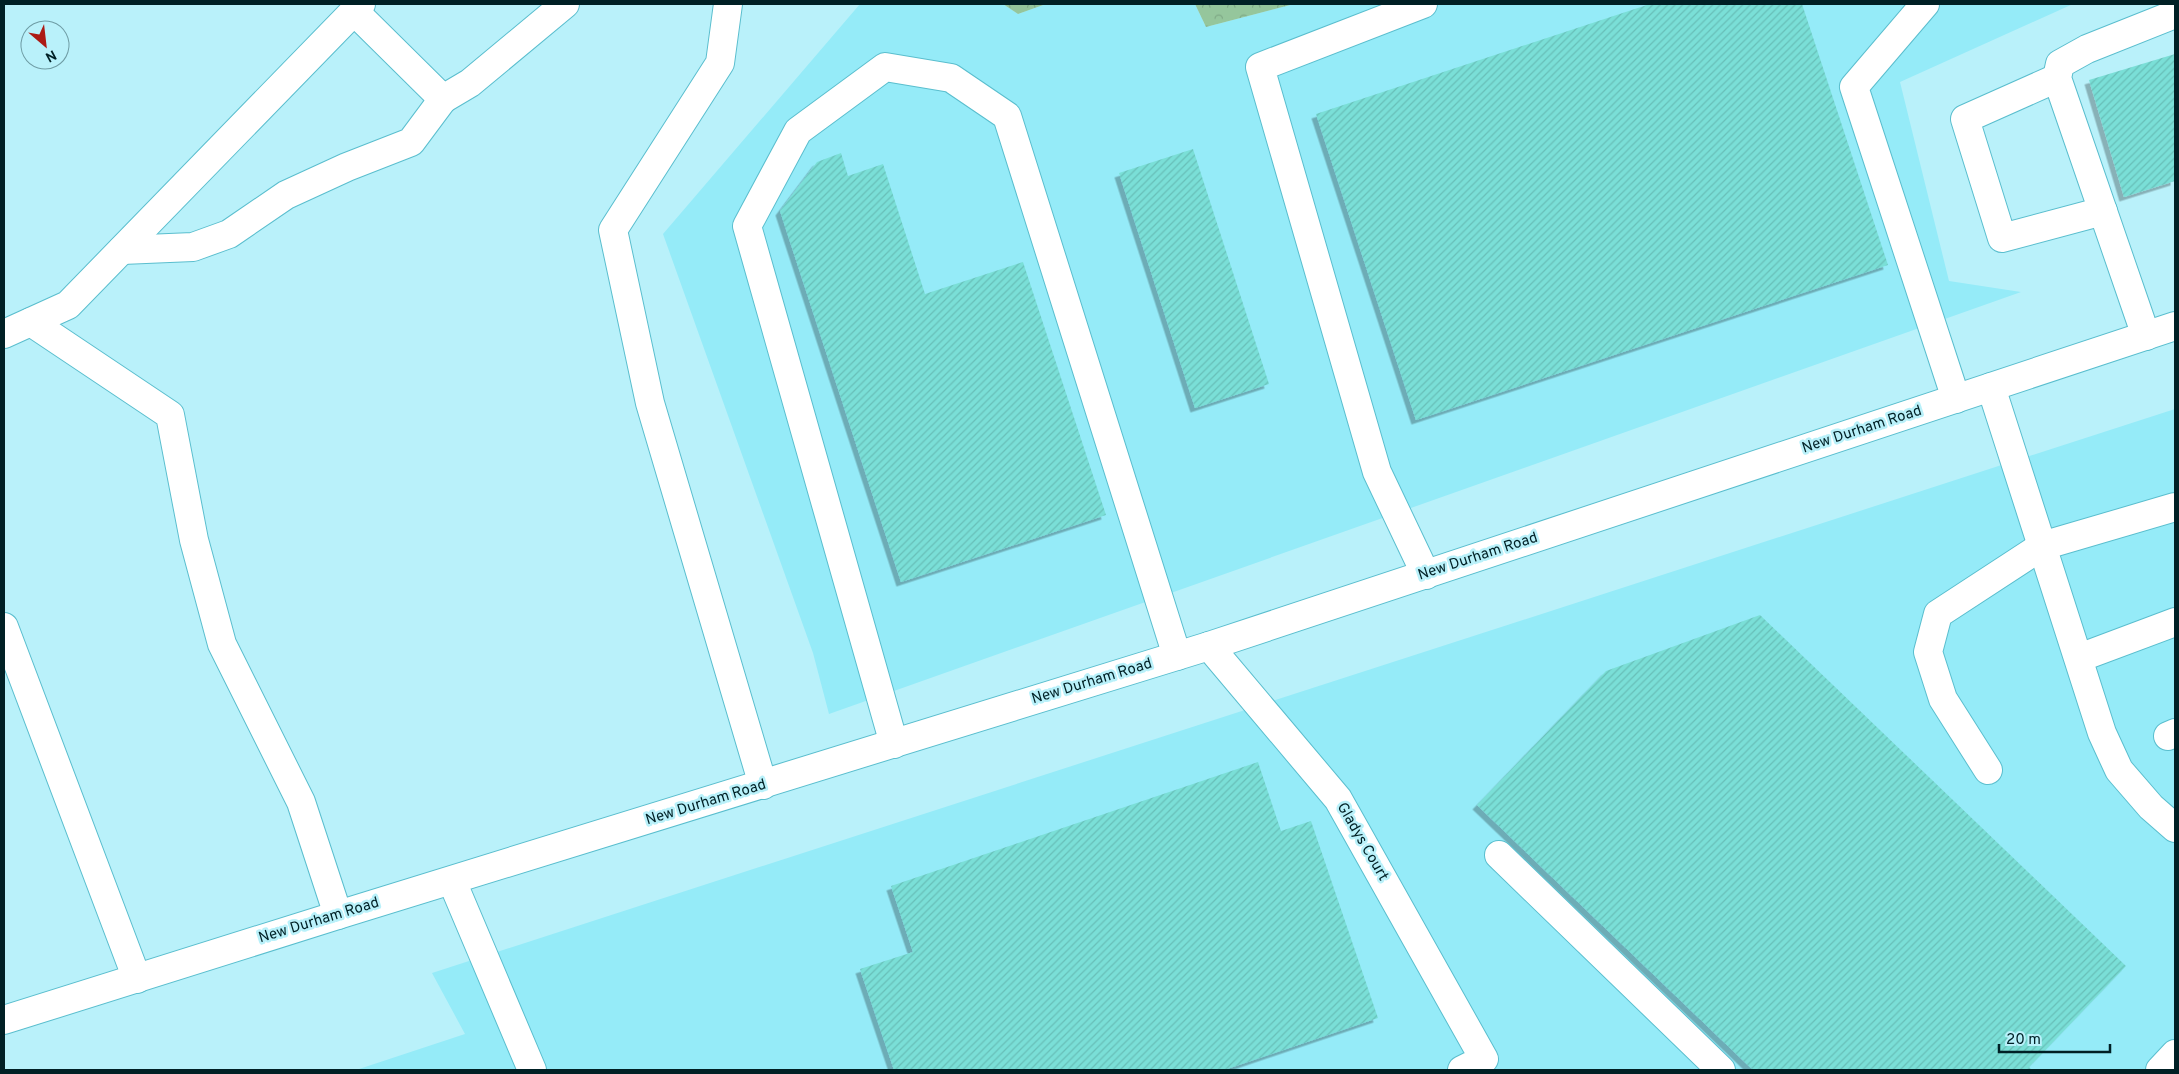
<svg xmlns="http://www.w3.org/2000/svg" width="2179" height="1074" font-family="Overpass,sans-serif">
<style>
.built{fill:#95ebf8}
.forest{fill:url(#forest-crowns)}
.building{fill:url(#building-hatch);filter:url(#shadow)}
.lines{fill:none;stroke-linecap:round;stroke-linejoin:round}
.minor-casing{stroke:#5abece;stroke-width:30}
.major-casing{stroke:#5abece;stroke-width:30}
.minor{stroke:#fff;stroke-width:28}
.major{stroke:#fff;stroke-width:28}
.labels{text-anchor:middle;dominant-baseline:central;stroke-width:5;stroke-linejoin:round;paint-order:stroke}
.street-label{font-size:15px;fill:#002025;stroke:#b9f1fa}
</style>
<defs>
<pattern id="forest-crowns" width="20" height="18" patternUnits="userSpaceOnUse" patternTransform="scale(1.25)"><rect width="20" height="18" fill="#95c69c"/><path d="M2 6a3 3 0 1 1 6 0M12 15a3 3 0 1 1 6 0" fill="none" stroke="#7faa86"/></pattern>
<pattern id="building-hatch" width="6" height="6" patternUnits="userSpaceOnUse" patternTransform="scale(1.25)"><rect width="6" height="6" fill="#7adfd7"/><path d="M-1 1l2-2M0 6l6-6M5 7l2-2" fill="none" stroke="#68bfb8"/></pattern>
<filter id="shadow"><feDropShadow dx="-4.5" dy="4.5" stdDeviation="0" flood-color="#0004"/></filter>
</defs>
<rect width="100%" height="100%" fill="#b9f1fa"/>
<g class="built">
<path d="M860,4H1003L1018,14L1046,4H1195L1206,27L1294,4H2073L1900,82L1949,281L2021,292L829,714L813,653L663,234Z"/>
<path d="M2175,409V1070H356L465,1034L432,973Z"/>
</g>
<g class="forest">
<path d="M1003,4H1046L1018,14Z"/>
<path d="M1195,4H1294L1206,27Z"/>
</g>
<g class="building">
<path d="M1650,4H1802L1888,265L1416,420L1316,114Z"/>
<path d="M2175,54V181L2124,197L2089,80Z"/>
<path d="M1193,149L1269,384L1195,408L1119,173Z"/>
<path d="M841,153L848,176L883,164L925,294L1023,262L1106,515L901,582L780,211L817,162Z"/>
<path d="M1760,615L2126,966L2029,1067L2032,1070H1753L1477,805L1606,671Z"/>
<path d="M1258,762L1281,831L1311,821L1378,1018L1224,1070H894L860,969L913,952L891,886Z"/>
</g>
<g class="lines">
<defs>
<g id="minor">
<path d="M728,4L720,63L613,230L650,403L763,785"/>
<path d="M1423,4L1260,67L1377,472L1426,575"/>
<path d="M1925,4L1854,87L1956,399"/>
<path d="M354,11L443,99L470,83L565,4"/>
<path d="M2057,78L1965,119L2002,238L2103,211"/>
<path d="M122,250L193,247L229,234L286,195L347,167L411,142L443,99"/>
<path d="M31,322L170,415L194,540L222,644L301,802L338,915"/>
<path d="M4,334L68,305L361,4"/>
<path d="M2146,336L2057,78L2060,64L2087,49L2175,14"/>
<path d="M1991,387L2102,733L2119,770L2151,807L2175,828"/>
<path d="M4,627L137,979"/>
<path d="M1209,646L1338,799L1484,1059L1462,1070"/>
<path d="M2079,658L2175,622"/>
<path d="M2168,736L2175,733"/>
<path d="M894,744L747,226L798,131L885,67L951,78L1007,116L1177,656"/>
<path d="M1988,770L1943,699L1928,652L1938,614L2042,546L2175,507"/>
<path d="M1499,855L1721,1070"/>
<path d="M452,881L532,1070"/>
<path d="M2160,1070L2175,1054"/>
</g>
<path id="major" d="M4,1020L338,915L1209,646L2175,326"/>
</defs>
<use href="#minor" class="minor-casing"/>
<use href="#major" class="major-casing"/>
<use href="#minor" class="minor"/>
<use href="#major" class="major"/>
</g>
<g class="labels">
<g class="street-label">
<text transform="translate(1862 430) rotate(-18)">New Durham Road</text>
<text transform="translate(1478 557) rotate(-18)">New Durham Road</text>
<text transform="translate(1092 682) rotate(-17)">New Durham Road</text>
<text transform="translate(706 803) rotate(-17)">New Durham Road</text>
<text transform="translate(1362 842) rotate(60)">Gladys Court</text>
<text transform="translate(319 921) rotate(-17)">New Durham Road</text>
</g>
</g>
<rect width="2179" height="1074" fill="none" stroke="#002025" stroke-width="10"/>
<g transform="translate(45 45) rotate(152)"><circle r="24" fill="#b9f1fa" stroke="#6f9da5"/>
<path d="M0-4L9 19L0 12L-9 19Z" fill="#ac1b15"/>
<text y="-8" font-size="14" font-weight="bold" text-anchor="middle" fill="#002025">N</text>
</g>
<path d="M1999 1044v8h111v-8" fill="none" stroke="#002025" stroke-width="2.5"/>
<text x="2006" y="1044" font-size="15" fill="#002025" stroke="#b9f1fa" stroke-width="4" paint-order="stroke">20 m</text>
</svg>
